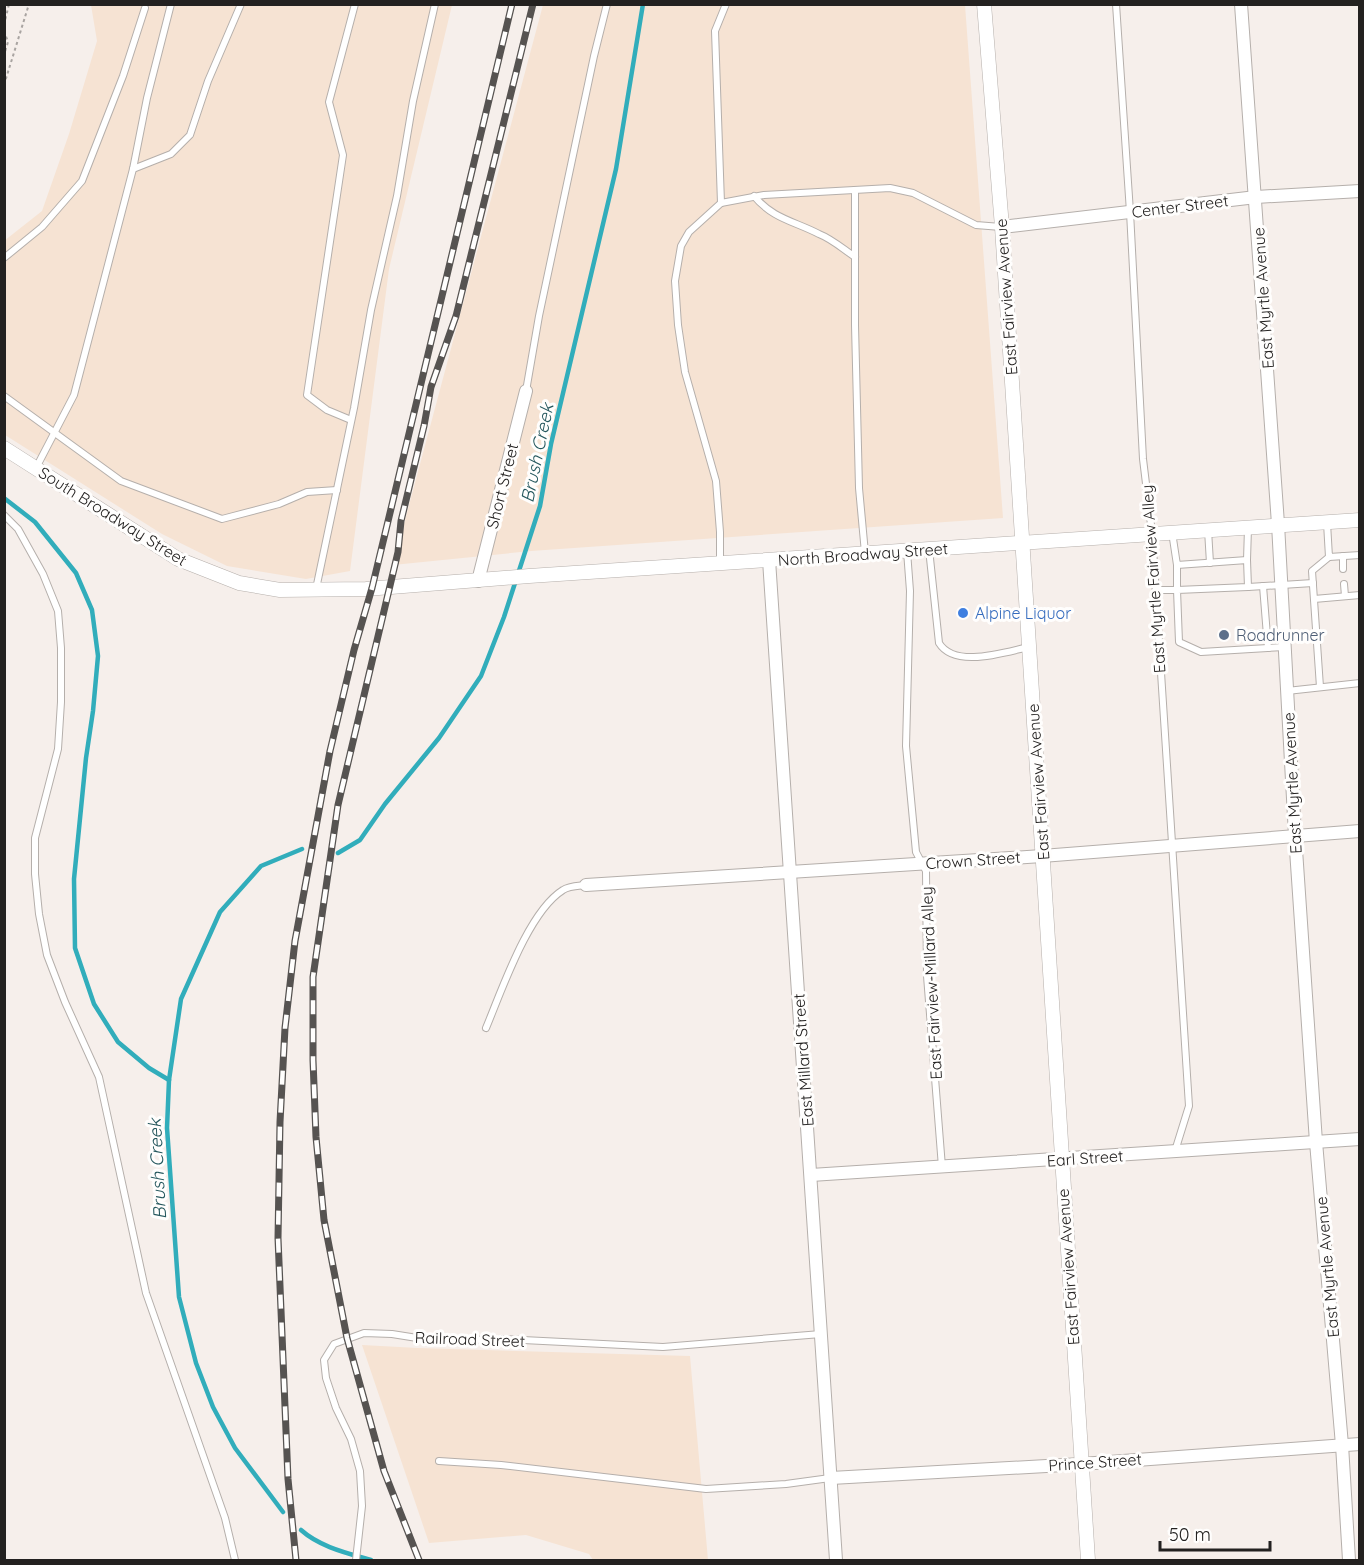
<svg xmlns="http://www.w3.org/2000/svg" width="1364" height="1565" font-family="Quicksand,sans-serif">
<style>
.industrial{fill:#f6e3d3}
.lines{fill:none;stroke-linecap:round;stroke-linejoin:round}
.stream{stroke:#31adbb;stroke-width:4.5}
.service-casing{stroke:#b5afab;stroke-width:8}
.minor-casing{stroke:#b5afab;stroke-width:14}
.tertiary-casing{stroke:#b5afab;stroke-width:15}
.path{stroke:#a9a4a1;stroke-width:2;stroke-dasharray:3 3;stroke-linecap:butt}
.service{stroke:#fff;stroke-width:6}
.minor{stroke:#fff;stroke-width:12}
.tertiary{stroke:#fff;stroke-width:14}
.rail-casing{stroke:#565351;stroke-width:7}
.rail{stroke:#fffefd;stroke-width:4.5;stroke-dasharray:14;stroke-linecap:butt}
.shop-dot{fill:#3f7fe0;stroke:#fffefd;stroke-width:2}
.service-dot{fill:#5c6f8a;stroke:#fffefd;stroke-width:2}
.labels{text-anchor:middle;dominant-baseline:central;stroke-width:6;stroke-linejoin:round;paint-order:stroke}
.street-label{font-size:16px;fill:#232120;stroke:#fffefd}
.shop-label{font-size:16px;fill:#366cbe;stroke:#fffefd;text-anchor:start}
.service-label{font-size:16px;fill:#4e5e75;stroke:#fffefd;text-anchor:start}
.water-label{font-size:18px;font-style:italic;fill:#25575d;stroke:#fffefd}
</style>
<rect width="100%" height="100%" fill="#f6efeb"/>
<g class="industrial">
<path d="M91,5H452L389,269L350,571L306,579L227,566L162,534L5,435L4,241L42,211L69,134L97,41Z"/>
<path d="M543,5H965L1003,518L531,551L393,565Z"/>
<path d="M362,1345L418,1348L690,1356L708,1560H593L589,1554L526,1535L429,1543Z"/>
</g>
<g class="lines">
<g class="stream">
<path d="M4,498L35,522L76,573L92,610L98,656L93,711L86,758L74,879L75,948L94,1004L118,1042L149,1068L169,1080"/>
<path d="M338,853L360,840L385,804L439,738L481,676L504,617L540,506L551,444L616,169L643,4"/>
<path d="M283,1512L235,1448L213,1407L196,1363L179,1297L167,1128L169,1080L181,999L220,912L261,866L302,849"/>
<path d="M301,1530C320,1547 347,1553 371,1560"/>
</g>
<defs>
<g id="service">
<path d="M1116,4L1130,212L1143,459L1152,533L1189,1106L1175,1151"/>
<path d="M133,169L171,154L190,135L208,81L241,4"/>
<path d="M855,190V325L859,488L865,553"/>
<path d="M754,196C773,219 794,221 819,234C832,239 843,249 855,257"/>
<path d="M721,203L715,31L726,4"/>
<path d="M4,258L42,227L82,181L123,76L145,8"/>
<path d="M526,391L539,316L594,56L607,4"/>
<path d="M4,396L121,481L222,519L279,504L307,492L337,490"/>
<path d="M351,420L327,410L307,395L343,155L329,102L355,4"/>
<path d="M36,468L74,395L133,169L147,98L171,4"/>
<path d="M4,515L18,529L43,574L58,611L61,648V702L58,749L35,838V874L39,914L47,955L65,1002L99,1077L146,1293L225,1518L235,1560"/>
<path d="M1327,523L1329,557L1360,555"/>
<path d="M1208,530L1210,563"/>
<path d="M1172,532L1177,565L1247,560L1248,587L1177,590L1179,642L1201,652L1284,647"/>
<path d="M929,549L939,643C955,669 1005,652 1029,647"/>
<path d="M907,551L910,591L906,746L916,852L926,871L927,976L942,1167"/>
<path d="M1343,556V569"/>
<path d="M1247,560L1248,528"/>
<path d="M720,563V532L716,481L685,372L678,325L675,281L681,246L689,232L721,203L764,195L890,188L913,193L976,225L1001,227"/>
<path d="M1344,584L1345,596"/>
<path d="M1263,586L1268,648"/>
<path d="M1248,587L1313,583"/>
<path d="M316,589L354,408L371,310L397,196L413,101L435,4"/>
<path d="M1156,590H1177V565"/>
<path d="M1314,599L1360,595"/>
<path d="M1320,687L1312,571L1329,557"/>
<path d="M1287,691L1360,683"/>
<path d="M486,1028C502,990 528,912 563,890C569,886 579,886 586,885"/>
<path d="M439,1461L501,1465L706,1489L786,1484L830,1478"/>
<path d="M356,1560L362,1506L360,1471L351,1439L336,1408L326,1378L324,1360L334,1344L364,1333L392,1334L436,1341L504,1339L663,1347L821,1334"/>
</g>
<g id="minor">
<path d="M1241,4L1278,524L1295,835L1316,1142L1342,1445L1349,1560"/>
<path d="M1002,227L1256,197L1360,191"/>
<path d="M769,560L836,1560"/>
<path d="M478,581L526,391"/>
<path d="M586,885L1042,856L1360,831"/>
<path d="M811,1175L1360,1139"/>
<path d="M831,1478L1081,1464L1360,1444"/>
</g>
<g id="tertiary">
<path d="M984,4L1002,227L1088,1560"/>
<path d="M4,448L178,559L239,583L280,590L366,589L529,576L1360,520"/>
</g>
</defs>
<use href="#service" class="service-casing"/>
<use href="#minor" class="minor-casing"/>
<use href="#tertiary" class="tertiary-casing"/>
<g class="path">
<path d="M4,25L9,4"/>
<path d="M4,31L8,42L4,55"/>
<path d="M4,85L29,4"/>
</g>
<use href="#service" class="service"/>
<use href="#minor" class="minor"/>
<use href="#tertiary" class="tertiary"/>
<defs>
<g id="rail">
<path d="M296,1560L288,1479L278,1238L280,1122L285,1028L295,941L330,751L354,650L372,588L512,4"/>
<path d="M419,1560L384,1471L347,1338L324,1220L316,1137L313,1060V977L338,805L398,552L401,521L424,426L431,387L456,316L533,4"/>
</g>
</defs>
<use href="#rail" class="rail-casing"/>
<use href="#rail" class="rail"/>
</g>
<circle class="shop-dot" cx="963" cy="613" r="6"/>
<circle class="service-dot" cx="1224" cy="635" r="6"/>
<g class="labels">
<g class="street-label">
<text transform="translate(1180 206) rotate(-7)">Center Street</text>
<text transform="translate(1006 297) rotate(-94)">East Fairview Avenue</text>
<text transform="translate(1263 298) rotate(-94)">East Myrtle Avenue</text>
<text transform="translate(502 486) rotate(-76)">Short Street</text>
<text transform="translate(113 516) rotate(32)">South Broadway Street</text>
<text transform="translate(863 554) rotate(-4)">North Broadway Street</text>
<text transform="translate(1153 579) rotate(-94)">East Myrtle Fairview Alley</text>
<text transform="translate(1038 782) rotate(-94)">East Fairview Avenue</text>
<text transform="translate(1292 783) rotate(-93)">East Myrtle Avenue</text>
<text transform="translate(973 860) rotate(-4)">Crown Street</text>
<text transform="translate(931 983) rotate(-93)">East Fairview-Millard Alley</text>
<text transform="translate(803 1060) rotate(-94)">East Millard Street</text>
<text transform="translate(1085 1158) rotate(-4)">Earl Street</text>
<text transform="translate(1068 1267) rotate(-94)">East Fairview Avenue</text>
<text transform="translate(1327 1267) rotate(-95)">East Myrtle Avenue</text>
<text transform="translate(470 1339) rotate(2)">Railroad Street</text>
<text transform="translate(1095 1462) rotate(-4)">Prince Street</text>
</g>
<g class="shop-label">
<text x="975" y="613">Alpine Liquor</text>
</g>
<g class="service-label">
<text x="1236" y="635">Roadrunner</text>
</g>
<g class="water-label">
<text transform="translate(537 453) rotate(-78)">Brush Creek</text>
<text transform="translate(157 1169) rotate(-93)">Brush Creek</text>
</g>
</g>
<rect width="1364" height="1565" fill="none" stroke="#232120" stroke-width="12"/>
<path d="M1160 1541v9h110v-9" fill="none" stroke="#232120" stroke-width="3"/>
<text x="1169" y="1541" font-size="18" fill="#232120" stroke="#fffefd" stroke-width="4.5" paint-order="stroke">50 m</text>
</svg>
